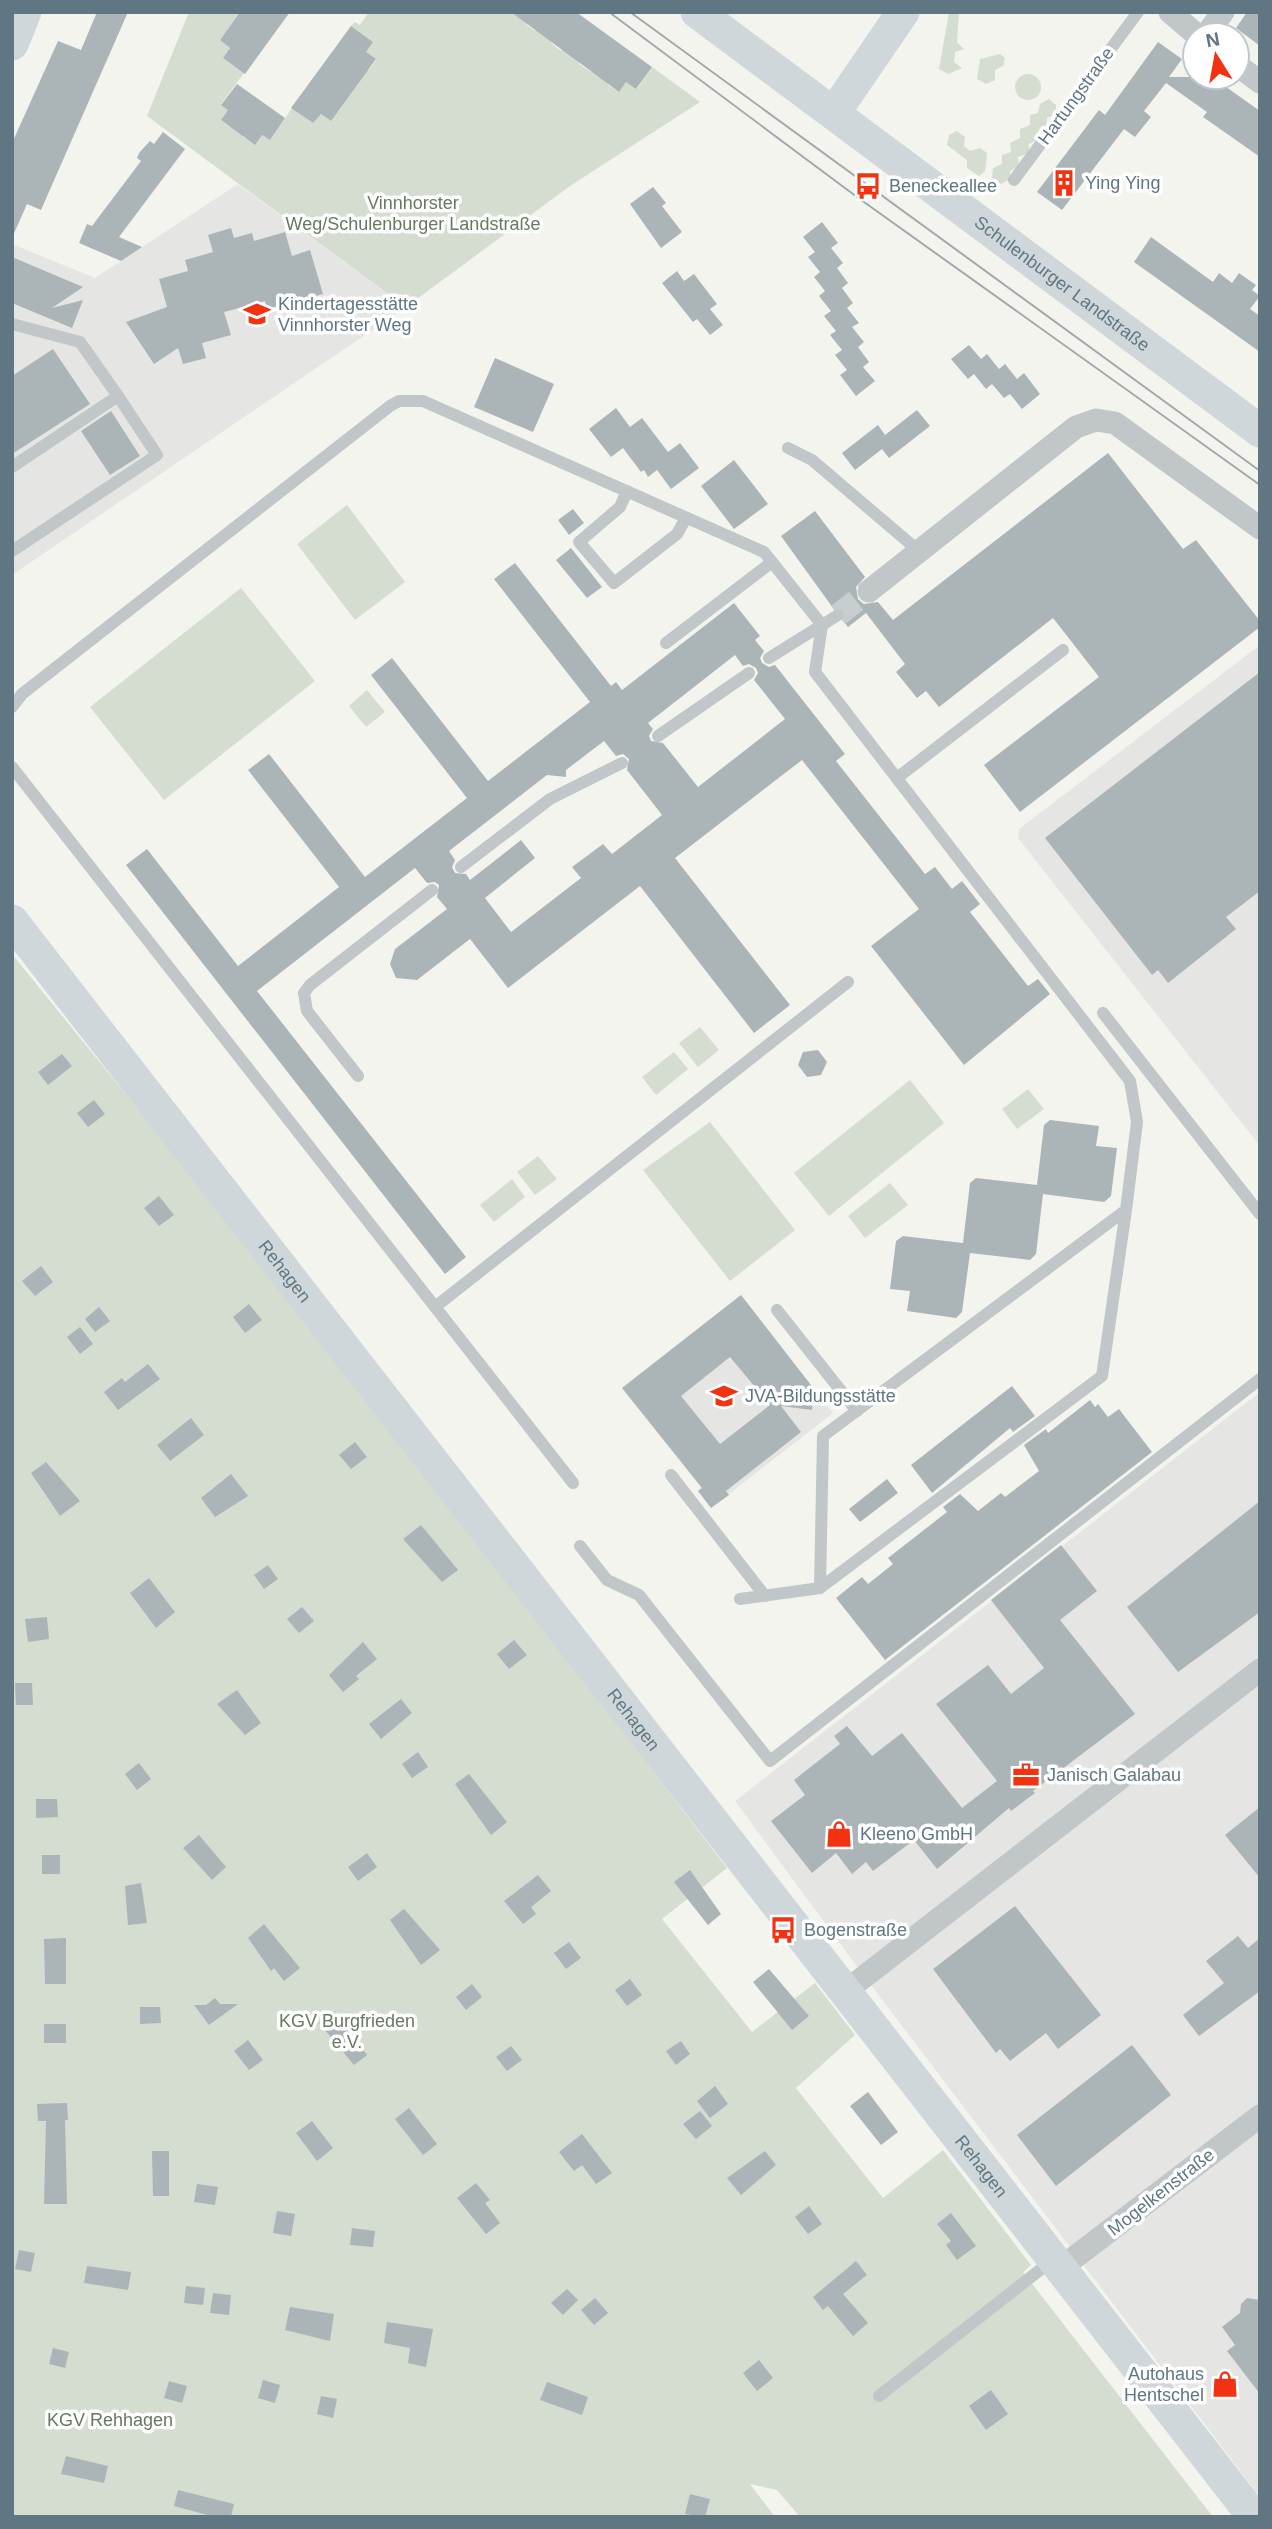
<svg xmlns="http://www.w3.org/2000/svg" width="1272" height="2529" font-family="Helvetica,sans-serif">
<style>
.built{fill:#e5e5e3}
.green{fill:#d5dcd0}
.building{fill:#abb5b8;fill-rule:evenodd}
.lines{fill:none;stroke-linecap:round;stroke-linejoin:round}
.street-tunnel{stroke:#c8cecf;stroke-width:23;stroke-dasharray:23 11;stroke-linecap:butt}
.lane{stroke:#c1c6c8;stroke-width:12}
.street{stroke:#c1c6c8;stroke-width:23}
.secondary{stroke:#d0d7da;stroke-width:33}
.tram{stroke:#a1a9ad;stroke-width:2}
.labels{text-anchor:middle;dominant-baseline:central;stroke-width:7;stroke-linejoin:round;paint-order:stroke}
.street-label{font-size:18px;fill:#607783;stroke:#fff}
.poi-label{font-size:18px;fill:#607783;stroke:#fff;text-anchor:start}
.park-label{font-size:18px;fill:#677a60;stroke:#fff}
</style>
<rect width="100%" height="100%" fill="#f4f4ef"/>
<g class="built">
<path d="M238,184L406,307L12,575V244L95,278Z"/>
<path d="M1260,645V1146L1018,838L1019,829Z"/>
<path d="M741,1295L833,1413L711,1508L698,1491L701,1487L622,1388Z"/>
<path d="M1260,1392V2497L864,1976L735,1801Z"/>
</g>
<g class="green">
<path d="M189,12H240L220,40L230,48L223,58L244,73L221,104L228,110L221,120L230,127L238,117L251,126L243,137L255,144L262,135L270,140L292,108L313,123L321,114L331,121L358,62L369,70L376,60L366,52L373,42L351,26L355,22L360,25L369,12L533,14L526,24L535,31L543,21L559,33L551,43L561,51L569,40L587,53L579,64L591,72L599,61L615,74L608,85L619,92L626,82L637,89L652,67L700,102L570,186L406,307L147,116Z"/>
<path d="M949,12H959L957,42L964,49L955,52L954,62L962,68L948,74L939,69Z"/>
<path d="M1000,54L1005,58L1003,66L995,70V80L986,84L977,79L980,59Z"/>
<circle cx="1028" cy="87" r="13"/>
<path d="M1049,99L1056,105V114L1047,118L1046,127L1038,131L1037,140L1029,144V153L1018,157L1019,166L1010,171V179L1001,184L992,178L993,168L1002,164V155L1011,152L1010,143L1020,138V129L1030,125V115L1038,113L1040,104Z"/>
<path d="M957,131L965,137L964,146L970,151L980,148L987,153L985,171L979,176L967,168V160L947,145L949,135Z"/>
<path d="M347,505L405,582L355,620L297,544Z"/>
<path d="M241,588L315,681L164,800L90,707Z"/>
<path d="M367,690L385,712L366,727L349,706Z"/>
<path d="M12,954L261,1261L727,1868L662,1919L752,2032L815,1983L855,2035L796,2088L883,2198L943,2150L1031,2265L1023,2272L1213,2517H800L777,2490L750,2484L775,2517H12Z"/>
<path d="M700,1027L719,1050L698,1067L679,1043Z"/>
<path d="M674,1052L688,1069L656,1095L642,1077Z"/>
<path d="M910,1080L944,1123L829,1216L794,1173Z"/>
<path d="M1028,1089L1044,1109L1017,1129L1002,1109Z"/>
<path d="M710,1122L795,1230L730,1281L643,1170Z"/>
<path d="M538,1156L557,1179L535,1195L517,1172Z"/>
<path d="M512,1179L525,1197L494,1222L480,1205Z"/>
<path d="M890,1183L908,1205L865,1238L848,1216Z"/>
</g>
<g class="building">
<path d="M97,12H128L41,210L27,204L12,238V143L58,41L81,50Z"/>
<path d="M240,12H290L245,74L223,58L230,48L220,40Z"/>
<path d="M511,12H576L652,67L636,89L626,82L619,92Z"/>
<path d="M1247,12H1260V46L1236,28Z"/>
<path d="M351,26L373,42L366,52L376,59L331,121L321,114L313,123L291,108Z"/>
<path d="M1158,42L1182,59L1169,77H1212L1260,111V157L1203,117L1207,112L1166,83L1144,111L1151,117L1135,137L1124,129L1062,210L1037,192L1099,110L1105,115Z"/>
<path d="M237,84L285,118L270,140L262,135L255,145L221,120L228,110L221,105Z"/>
<path d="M163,132L185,149L119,237L142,247L121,261L79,243L87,224L92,226L141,161L137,158L139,153L150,141L154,144Z"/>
<path d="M653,187L666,203L662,206L682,232L661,248L630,204Z"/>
<path d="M822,222L838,243L831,248L843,263L837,268L848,283L842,288L853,303L847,308L859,323L852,327L864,342L858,347L869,362L863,367L875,381L856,396L840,375L847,370L835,355L842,350L830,335L836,331L824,316L831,311L819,296L825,291L814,277L820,272L808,257L815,252L803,237Z"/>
<path d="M231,228L234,238L252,233L254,241L285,232L292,256L310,250L323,294L267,309L265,301L224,312L231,335L202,343L206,358L183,364L178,348L154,364L126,322L167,307L159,279L188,271L185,260L213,252L208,235Z"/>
<path d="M1151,237L1213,282L1219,273L1232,283L1239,273L1256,285L1252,290L1260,296L1250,309L1260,316V352L1134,262Z"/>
<path d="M12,257L83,287L52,308L83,300L72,328L12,303Z"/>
<path d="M677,271L684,281L694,274L717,304L710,309L723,325L710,335L697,319L693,322L662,283Z"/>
<path d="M969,345L981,359L987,354L999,369L1005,364L1017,379L1024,373L1040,394L1022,409L1010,394L1004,398L992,384L986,389L974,374L968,379L951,359Z"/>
<path d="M53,349L90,404L12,454V376Z"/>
<path d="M495,358L554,384L533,432L474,407Z"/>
<path d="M616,408L630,427L642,418L668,452L680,443L699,468L671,489L657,470L648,477L644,470L641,472L623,448L611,457L589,429Z"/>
<path d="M917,410L930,426L889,458L882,449L855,470L842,453L878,425L885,435Z"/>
<path d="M111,411L140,456L110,475L81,431Z"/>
<path d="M1108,453L1183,549L1196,540L1260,621V627L1020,812L984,765L1099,677L1053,618L939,707L926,691L917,698L896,672L905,664L866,613L848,627L844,622L845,610L833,608L781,536L815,511L865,577L856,587L858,599L864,604L878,602L893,620Z"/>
<path d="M734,460L768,504L734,529L701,486Z"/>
<path d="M573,509L584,523L569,535L558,520Z"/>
<path d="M571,548L602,587L587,598L556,560Z"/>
<path d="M515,563L611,686L616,682L622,690L734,603L760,636L755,640L764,651L760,658L762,663L769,667L775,665L845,754L836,761L925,874L935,867L952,889L962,881L980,904L970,912L1028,986L1038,979L1050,994L964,1065L871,946L919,909L802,760L675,858L790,1005L754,1033L640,886L508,988L470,939L417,980L396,978L390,964L395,949L447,909L437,897L439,885L435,882L427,883L415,868L257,991L466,1257L445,1274L126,865L147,849L238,966L339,887L248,770L269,754L365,877L467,798L371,675L392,658L488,781L590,702L494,579ZM735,655L743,666L749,664L756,668L758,673L754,680L785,719L698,787L663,743L651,741L649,736L653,729L648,723ZM604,741L616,756L623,754L629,759L627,770L662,815L612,854L603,844L572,867L581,878L511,932L485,898L535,858L521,840L470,880L466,874L455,873L452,867L455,860L449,851L547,775L566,777V770Z"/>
<path d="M1260,672V891L1226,917L1236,929L1168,983L1158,970L1152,975L1045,838Z"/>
<path d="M818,1050L827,1062L821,1075L807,1077L798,1065L803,1052Z"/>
<path d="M62,1054L72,1066L48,1085L38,1072Z"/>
<path d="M94,1100L105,1114L88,1127L77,1113Z"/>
<path d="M1050,1120L1099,1126L1096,1146L1117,1148L1111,1196L1104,1202L1043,1194L1036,1254L1030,1260L970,1253L962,1312L956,1318L907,1311L910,1291L890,1289L896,1241L903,1236L963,1243L970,1183L976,1178L1037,1185L1044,1125Z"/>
<path d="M159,1196L174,1215L159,1226L144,1208Z"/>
<path d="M41,1266L53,1282L35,1296L22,1281Z"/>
<path d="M741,1295L814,1389L812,1410L781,1406L801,1432L726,1491L729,1495L711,1508L698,1491L702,1488L622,1388ZM730,1357L770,1405L720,1444L681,1396Z"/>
<path d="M249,1304L262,1320L245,1333L233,1317Z"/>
<path d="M99,1307L110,1321L95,1332L85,1319Z"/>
<path d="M80,1327L93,1344L80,1354L67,1337Z"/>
<path d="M148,1364L160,1379L118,1410L104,1392L122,1378L125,1382Z"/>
<path d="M1012,1386L1035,1416L1013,1432L1010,1428L932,1493L911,1465Z"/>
<path d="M1090,1400L1095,1407L1098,1404L1108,1417L1119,1409L1152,1452L885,1660L836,1598L862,1577L868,1584L893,1564L888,1558L947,1512L943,1507L960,1494L978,1511L1001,1493L1005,1497L1039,1471L1024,1445L1046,1429L1048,1433Z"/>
<path d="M191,1418L204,1435L170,1461L157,1445Z"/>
<path d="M355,1442L367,1457L351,1469L339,1455Z"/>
<path d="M46,1462L80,1501L60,1516L31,1473Z"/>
<path d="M231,1474L248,1496L215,1517L201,1498Z"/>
<path d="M887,1479L898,1493L860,1522L849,1509Z"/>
<path d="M1260,1501V1612L1178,1672L1127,1607Z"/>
<path d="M421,1525L458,1570L442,1582L403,1539Z"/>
<path d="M1061,1545L1097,1591L1060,1620L1135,1714L1033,1791L1035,1793L1011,1811L1009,1808L937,1869L914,1840L873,1871L866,1862L852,1874L836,1853L812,1873L771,1821L805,1795L794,1780L840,1744L834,1736L847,1726L872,1756L902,1733L962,1808L997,1781L936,1704L988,1665L1011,1694L1044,1668L991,1600Z"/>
<path d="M268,1565L278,1579L264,1589L254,1575Z"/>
<path d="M149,1578L175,1612L156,1628L130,1593Z"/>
<path d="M302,1607L314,1621L299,1633L287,1619Z"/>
<path d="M47,1617L49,1639L28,1642L25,1619Z"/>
<path d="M514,1640L527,1655L509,1669L497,1654Z"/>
<path d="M363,1642L377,1659L356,1676L359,1679L343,1692L329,1675Z"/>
<path d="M15,1683H32L33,1705H16Z"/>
<path d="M237,1690L261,1723L245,1735L217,1704Z"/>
<path d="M401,1699L412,1713L381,1739L369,1724Z"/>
<path d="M418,1752L428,1767L412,1778L402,1764Z"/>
<path d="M139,1763L151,1779L137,1790L125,1774Z"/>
<path d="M469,1774L507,1822L491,1835L455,1784Z"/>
<path d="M36,1799H57L58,1817L36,1818Z"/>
<path d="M1260,1807V1878L1225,1835Z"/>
<path d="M199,1835L226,1867L212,1880L183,1848Z"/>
<path d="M367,1853L377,1867L358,1881L348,1867Z"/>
<rect x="42" y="1855" width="18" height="19"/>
<path d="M690,1870L721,1914L708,1925L674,1882Z"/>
<path d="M538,1875L551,1891L531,1907L536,1914L523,1924L504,1901Z"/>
<path d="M141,1883L147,1923L128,1925L125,1886Z"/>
<path d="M1015,1906L1101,2015L1058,2049L1046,2033L1010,2061L1000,2049L996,2053L933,1969Z"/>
<path d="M404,1909L440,1950L421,1965L390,1920Z"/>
<path d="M264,1924L300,1968L284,1981L274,1968L271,1971L248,1938Z"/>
<path d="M1238,1936L1248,1948L1260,1938V1991L1199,2036L1183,2015L1224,1983L1206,1961Z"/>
<path d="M66,1938V1984H45L44,1939Z"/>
<path d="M569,1942L581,1958L566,1969L554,1953Z"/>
<path d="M769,1969L809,2016L792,2030L753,1982Z"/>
<path d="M630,1979L642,1995L627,2006L615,1990Z"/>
<path d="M472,1984L482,1997L466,2010L456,1997Z"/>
<path d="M215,1998L220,2004H238L209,2025L194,2005H206Z"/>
<path d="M140,2007H160L161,2023L140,2024Z"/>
<path d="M334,2011L367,2055L354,2065L319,2023Z"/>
<rect x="44" y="2024" width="22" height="19"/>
<path d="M248,2040L263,2060L249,2070L234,2051Z"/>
<path d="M681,2041L690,2054L676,2065L666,2051Z"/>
<path d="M1132,2045L1171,2095L1056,2186L1017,2135Z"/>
<path d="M511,2046L522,2060L507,2071L496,2057Z"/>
<path d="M715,2086L728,2104L710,2118L697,2101Z"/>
<path d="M868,2092L898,2132L881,2145L850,2106Z"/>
<path d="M67,2103L68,2120H65L67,2204H44L46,2121H38L37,2104Z"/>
<path d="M409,2108L437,2144L423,2155L395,2119Z"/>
<path d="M700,2111L712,2126L696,2139L683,2124Z"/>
<path d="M312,2121L333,2148L317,2161L296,2133Z"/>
<path d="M582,2134L612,2173L596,2184L582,2165L574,2171L559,2152Z"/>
<path d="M152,2151H169V2196H153Z"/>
<path d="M765,2151L776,2165L741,2195L727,2178Z"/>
<path d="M476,2183L490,2200L485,2203L500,2223L486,2234L457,2198Z"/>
<path d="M197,2184L218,2187L215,2205L194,2202Z"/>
<path d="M809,2206L822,2224L808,2234L795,2217Z"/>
<path d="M277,2211L295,2214L291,2236L273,2233Z"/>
<path d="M951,2213L976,2246L957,2260L946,2245L951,2241L937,2224Z"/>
<path d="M352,2228L375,2231L373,2247L350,2245Z"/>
<path d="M19,2250L35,2253L31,2272L15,2269Z"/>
<path d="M856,2261L867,2275L843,2294L868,2323L853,2336L828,2306L823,2310L813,2297Z"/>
<path d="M87,2266L131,2272L128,2290L84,2283Z"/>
<path d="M186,2286L205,2288L203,2305L184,2303Z"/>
<path d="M567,2289L578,2300L563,2315L551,2303Z"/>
<path d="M213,2293L231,2295L229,2315L210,2313Z"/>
<path d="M595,2298L608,2313L594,2325L581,2310Z"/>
<path d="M1247,2298L1260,2300V2394L1227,2351L1235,2345L1222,2327L1240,2313L1241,2304Z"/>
<path d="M290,2307L334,2314L330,2341L285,2330Z"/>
<path d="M387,2322L433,2329L426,2367L408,2363L410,2348L384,2343Z"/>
<path d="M53,2348L69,2352L65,2368L49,2364Z"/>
<path d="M759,2360L773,2378L757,2391L743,2373Z"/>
<path d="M263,2380L280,2385L275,2403L258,2398Z"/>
<path d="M169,2381L187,2386L182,2403L164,2398Z"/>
<path d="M547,2382L588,2397L582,2415L540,2400Z"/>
<path d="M991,2390L1008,2414L986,2430L969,2406Z"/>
<path d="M321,2396L337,2399L333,2418L317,2414Z"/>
<path d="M66,2456L108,2466L104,2483L61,2474Z"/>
<path d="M178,2490L234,2504L231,2517H215L174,2506Z"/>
<path d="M690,2494L710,2499L705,2517L685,2514Z"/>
</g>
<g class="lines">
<path class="street-tunnel" d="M838,615L869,591"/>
<g class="lane">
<path d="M1014,180L1138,12"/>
<path d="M12,324L80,342L118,396"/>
<path d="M788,448L812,460L920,552"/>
<path d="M12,467L118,396L157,455L12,551"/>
<path d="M627,491L620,507L579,542L614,583L677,534L686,518"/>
<path d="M822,625L815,672L1130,1081L1137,1122L1126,1210L823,1436L820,1588L1102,1376L1126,1210"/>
<path d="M666,643L772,562"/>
<path d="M769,658L822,625"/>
<path d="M12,707L22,694L390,406L399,401H423L764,552L822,625L838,615"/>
<path d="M658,736L749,673"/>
<path d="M12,767L573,1483"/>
<path d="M897,778L1063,650"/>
<path d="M461,867L550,799L622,763"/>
<path d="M1103,1013L1260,1214"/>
<path d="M358,1076L307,1011L304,993L310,985L432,890"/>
<path d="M435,1307L848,982"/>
<path d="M777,1310L857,1411"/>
<path d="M671,1475L765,1596"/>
<path d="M580,1546L607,1580L639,1595L770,1761L1260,1379"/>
<path d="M740,1599L820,1588"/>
<path d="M879,2396L1045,2266H1055"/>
</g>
<g class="street">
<path d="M1170,12L1197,35"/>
<path d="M1206,35L1223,12"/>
<path d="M1237,65L1260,82"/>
<path d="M869,591L1076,427L1096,420L1115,423L1260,528"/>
<path d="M847,1990L1260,1670"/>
<path d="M1062,2267L1260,2116"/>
</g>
<g class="secondary">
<path id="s1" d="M697,12L1260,431"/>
<path d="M12,44L25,12"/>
<path d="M834,113L903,12"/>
<path id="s2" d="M12,921L1254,2517"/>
</g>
<g class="tram">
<path d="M609,12L857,197L1260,485"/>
<path d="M630,12L1260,471"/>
</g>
</g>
<defs>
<symbol id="building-bare" viewBox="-9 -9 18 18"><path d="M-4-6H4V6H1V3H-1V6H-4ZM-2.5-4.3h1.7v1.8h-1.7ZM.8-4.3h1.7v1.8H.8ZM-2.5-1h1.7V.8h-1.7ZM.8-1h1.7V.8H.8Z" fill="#f13312" stroke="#fff" stroke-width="2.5" paint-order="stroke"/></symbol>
<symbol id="bus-bare" viewBox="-9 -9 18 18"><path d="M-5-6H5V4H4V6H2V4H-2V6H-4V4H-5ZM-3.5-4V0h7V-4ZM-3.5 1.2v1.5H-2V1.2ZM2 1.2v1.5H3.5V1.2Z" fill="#f13312" stroke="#fff" stroke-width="2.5" paint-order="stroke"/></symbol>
<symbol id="school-bare" viewBox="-9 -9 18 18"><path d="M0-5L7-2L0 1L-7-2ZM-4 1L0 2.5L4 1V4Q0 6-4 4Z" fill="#f13312" stroke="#fff" stroke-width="2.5" paint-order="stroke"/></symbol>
<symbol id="university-bare" viewBox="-9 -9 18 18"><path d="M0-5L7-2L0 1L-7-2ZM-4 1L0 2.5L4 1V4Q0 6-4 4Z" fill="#f13312" stroke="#fff" stroke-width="2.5" paint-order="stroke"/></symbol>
<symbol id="office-bare" viewBox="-9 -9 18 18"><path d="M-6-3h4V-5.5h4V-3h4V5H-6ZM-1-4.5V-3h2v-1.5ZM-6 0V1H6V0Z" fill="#f13312" stroke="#fff" stroke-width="2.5" paint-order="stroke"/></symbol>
<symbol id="shop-bare" viewBox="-9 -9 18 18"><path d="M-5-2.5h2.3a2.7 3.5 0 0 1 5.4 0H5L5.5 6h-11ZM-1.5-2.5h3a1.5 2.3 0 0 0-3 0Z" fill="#f13312" stroke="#fff" stroke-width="2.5" paint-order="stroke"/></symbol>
</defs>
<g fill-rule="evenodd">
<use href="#building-bare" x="1045" y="164" width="38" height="38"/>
<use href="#bus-bare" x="849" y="167" width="38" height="38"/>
<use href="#school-bare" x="238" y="295" width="38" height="38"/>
<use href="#university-bare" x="705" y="1377" width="38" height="38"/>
<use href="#office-bare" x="1007" y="1756" width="38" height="38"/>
<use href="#shop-bare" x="820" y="1815" width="38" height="38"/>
<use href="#bus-bare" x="764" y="1911" width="38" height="38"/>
<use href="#shop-bare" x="1206" y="2365" width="38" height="38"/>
</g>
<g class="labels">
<g class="street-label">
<text transform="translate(1076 96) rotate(-54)">Hartungstraße</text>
<text stroke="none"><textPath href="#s1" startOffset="455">Schulenburger Landstraße</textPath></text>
<text stroke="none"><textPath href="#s2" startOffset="444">Rehagen</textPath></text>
<text stroke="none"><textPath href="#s2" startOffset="1012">Rehagen</textPath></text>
<text stroke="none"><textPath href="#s2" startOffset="1578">Rehagen</textPath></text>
<text transform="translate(1161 2192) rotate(-38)">Mogelkenstraße</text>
</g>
<g class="poi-label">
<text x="1085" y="183">Ying Ying</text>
<text x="889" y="186">Beneckeallee</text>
<text x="278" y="304">Kindertagesstätte<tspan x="278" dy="21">Vinnhorster Weg</tspan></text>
<text x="745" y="1396">JVA-Bildungsstätte</text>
<text x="1047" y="1775">Janisch Galabau</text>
<text x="860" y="1834">Kleeno GmbH</text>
<text x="804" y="1930">Bogenstraße</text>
<text x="1204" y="2374" text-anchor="end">Autohaus<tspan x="1204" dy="21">Hentschel</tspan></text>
</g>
<g class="park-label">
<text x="413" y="203">Vinnhorster<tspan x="413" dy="21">Weg/Schulenburger Landstraße</tspan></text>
<text x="347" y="2021">KGV Burgfrieden<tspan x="347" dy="21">e.V.</tspan></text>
<text x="110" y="2420">KGV Rehhagen</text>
</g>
</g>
<rect width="1272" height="2529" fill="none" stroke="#607783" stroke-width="28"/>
<g transform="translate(1216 56) rotate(349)"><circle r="33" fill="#ffffff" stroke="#bfc9cd" stroke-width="2"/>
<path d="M0-5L12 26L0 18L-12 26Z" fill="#f13312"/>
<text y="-10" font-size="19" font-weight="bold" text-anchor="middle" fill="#607783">N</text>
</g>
</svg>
